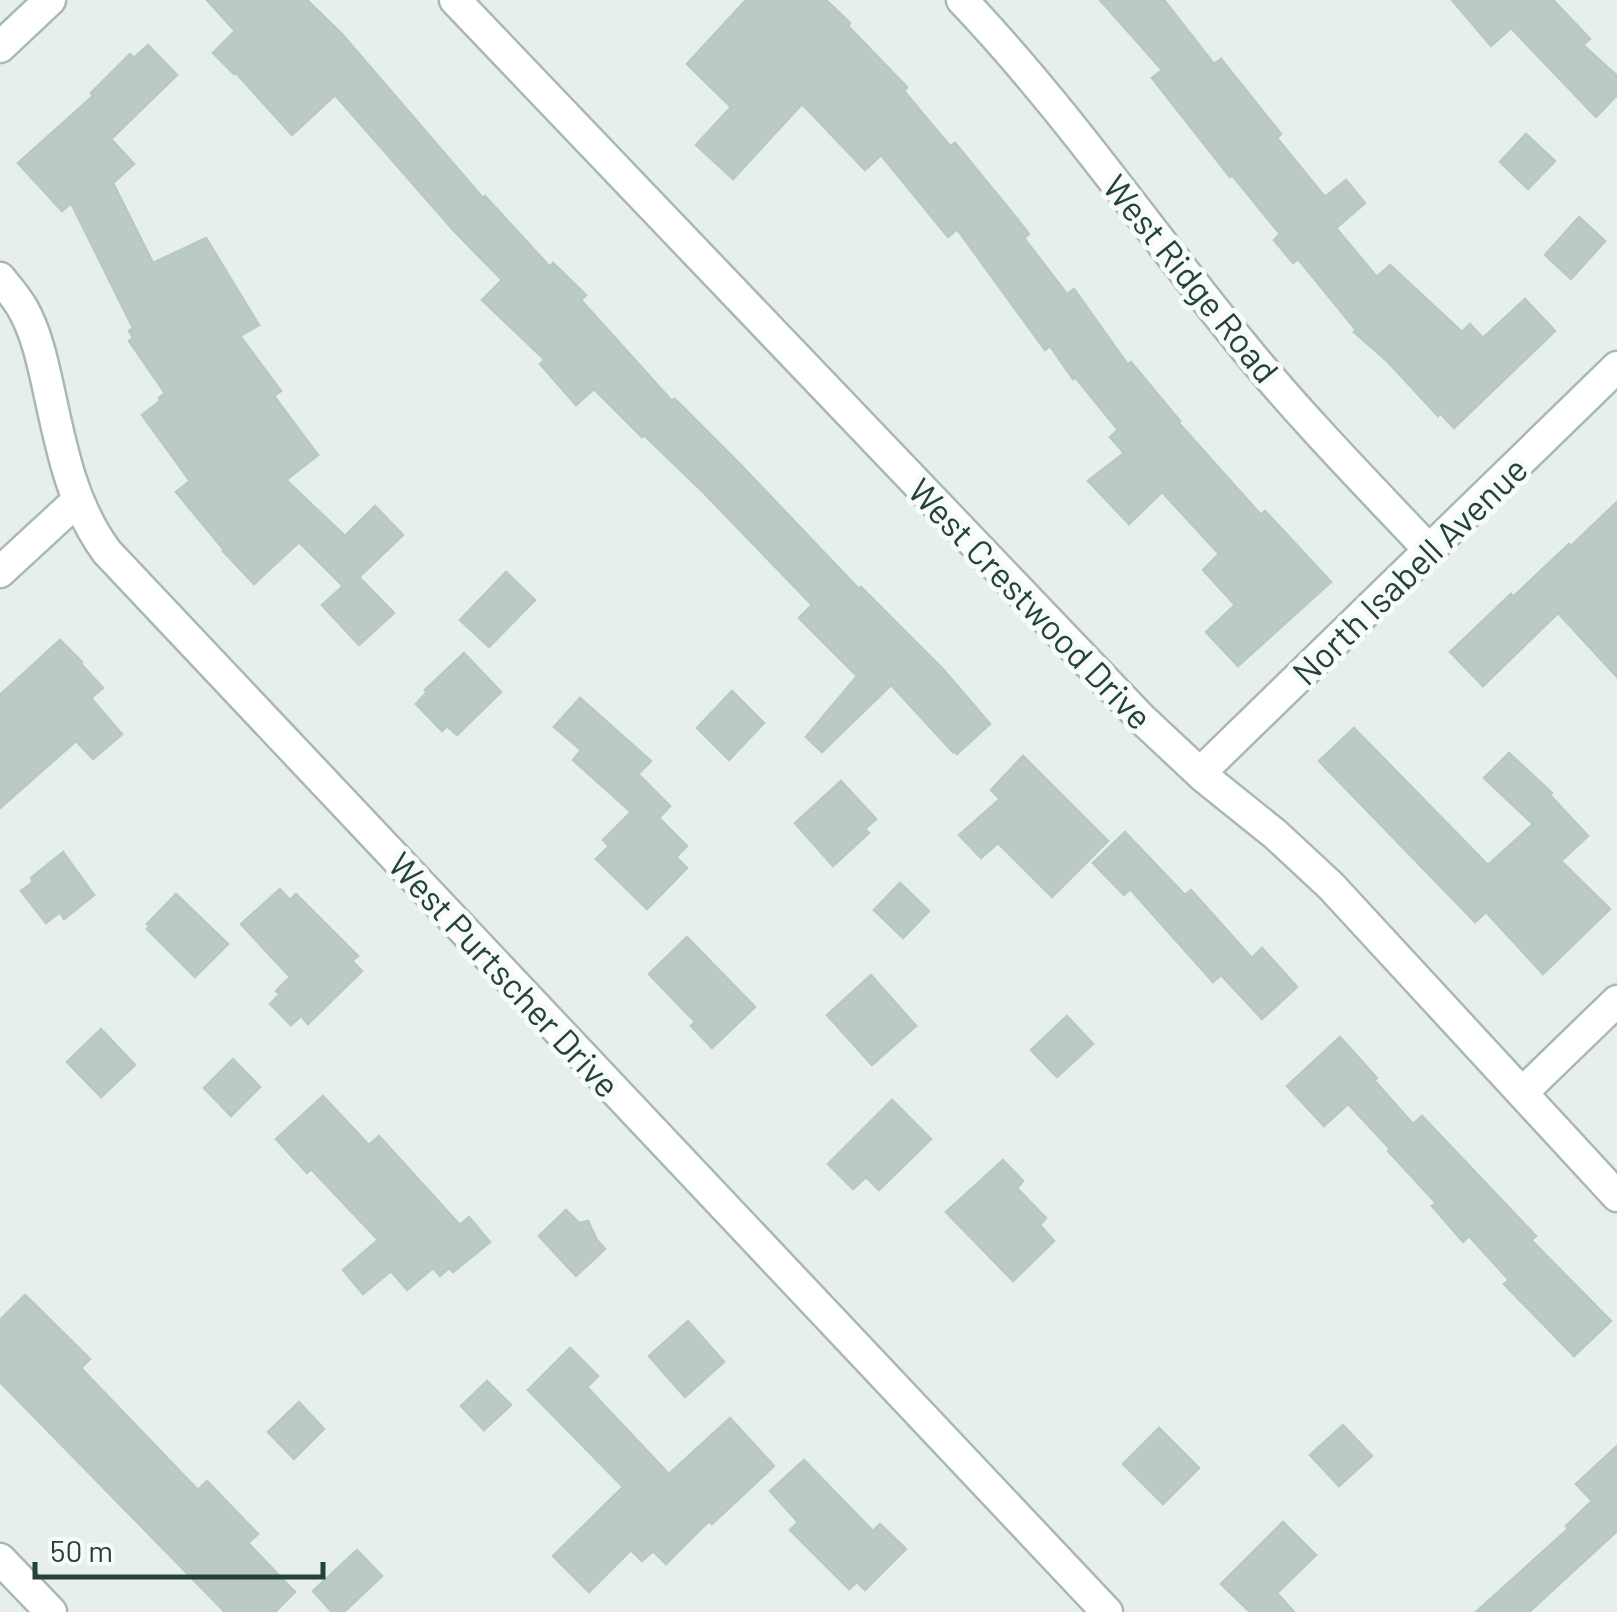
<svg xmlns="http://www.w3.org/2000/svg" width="1617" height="1612" font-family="Barlow,sans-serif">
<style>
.building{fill:#bbcac4;stroke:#b8c9c2;stroke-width:2.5}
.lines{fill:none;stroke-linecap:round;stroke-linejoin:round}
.minor-casing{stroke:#a8b8b2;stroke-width:35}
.minor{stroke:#fff;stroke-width:30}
.labels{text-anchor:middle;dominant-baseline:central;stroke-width:10;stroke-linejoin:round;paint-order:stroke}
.street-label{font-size:35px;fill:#24423a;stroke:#f7fbf9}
</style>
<rect width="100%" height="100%" fill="#e6efeb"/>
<g class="building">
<path d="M207,0H307L342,34L483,198L485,196L550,267L553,263L586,295L581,300L672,401L674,399L678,402L738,462L859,589L861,587L943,669L990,724L957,754L954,750L953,752L891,685L822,752L806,737L857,676L799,618L812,605L701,490L644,435L642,437L594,389L576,405L540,364L545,360L482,300L502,280L454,231L335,95L292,135L236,73L234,74L213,53L235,31Z"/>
<path d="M746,0H826L850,23L848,26L907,87L904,91L950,146L955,143L1010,210L1029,234L1024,238L1067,294L1074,289L1128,365L1131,362L1180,421L1178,422L1261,515L1265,511L1331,582L1238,666L1206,632L1235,605L1203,570L1219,554L1162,492L1129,524L1088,481L1124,453L1110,437L1118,430L1075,377L1073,379L1050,346L1045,350L957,229L948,237L881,155L865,170L802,104L733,179L696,145L731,107L687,64Z"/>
<path d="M1100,0H1164L1214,64L1221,59L1281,134L1277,138L1325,197L1346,180L1365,203L1336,228L1377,277L1390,265L1462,332L1470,324L1483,338L1525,299L1555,331L1454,428L1440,413L1438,416L1387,361L1354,332L1356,330L1298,259L1293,263L1274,240L1280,234L1232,175L1230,177L1152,78L1162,70Z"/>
<path d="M1452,0H1553L1590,39L1583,45L1617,76V95L1596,117L1511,28L1491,46Z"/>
<path d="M148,45L177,75L111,139L134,164L113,183L153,263L206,238L259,325L240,336L281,391L274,396L318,455L286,480L345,536L375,506L403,535L359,577L394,613L359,645L322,605L343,586L299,542L254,584L223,551L224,550L176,492L190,481L142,415L160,401L159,398L165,393L129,341L133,338L129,331L133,328L71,203L62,211L18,163L93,96L91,93L130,54L134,58Z"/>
<path d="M1526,134L1555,161L1528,189L1500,162Z"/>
<path d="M1579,217L1605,241L1571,279L1545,255Z"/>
<path d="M1617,502V677L1558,613L1483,686L1450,652L1511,594L1513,597L1569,544L1571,546Z"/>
<path d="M506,572L535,600L489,647L460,620Z"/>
<path d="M60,640L82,662L81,664L103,688L91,698L122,734L93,759L76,741L0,808V695Z"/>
<path d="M464,653L501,692L457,735L447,726L442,731L416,704L427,692L425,690Z"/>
<path d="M732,691L764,723L729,760L697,728Z"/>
<path d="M580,698L651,761L638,774L670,806L659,818L687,846L676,857L687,868L647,909L596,859L609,846L603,840L631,812L573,760L581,750L554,727Z"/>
<path d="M1354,728L1488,865L1533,824L1484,778L1509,753L1552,793L1550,795L1588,836L1561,861L1610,909L1543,974L1486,912L1475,922L1319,761Z"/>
<path d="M1023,756L1108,841L1052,897L998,843L981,858L959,835L1000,799L991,790Z"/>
<path d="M841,781L876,819L865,829L869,833L833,866L795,823Z"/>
<path d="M1125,832L1185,895L1191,890L1252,958L1262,948L1297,987L1262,1019L1221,975L1213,982L1130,889L1124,895L1093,863Z"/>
<path d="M63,852L94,895L64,919L60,912L46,923L21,891L33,882L31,878Z"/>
<path d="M900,883L929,911L903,938L874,910Z"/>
<path d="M280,889L290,900L296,894L358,956L352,961L362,971L308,1024L301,1016L291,1025L270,1004L280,994L276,991L290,977L241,924Z"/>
<path d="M176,894L228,944L195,977L147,929L150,926L147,924Z"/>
<path d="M687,937L755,1007L712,1048L691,1026L695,1022L649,974Z"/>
<path d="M871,975L916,1026L872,1065L827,1015Z"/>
<path d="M1067,1016L1093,1044L1057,1077L1031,1050Z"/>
<path d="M101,1029L135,1065L101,1097L67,1062Z"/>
<path d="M1340,1037L1377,1078L1374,1080L1413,1124L1422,1116L1536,1236L1531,1240L1611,1321L1574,1356L1504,1284L1509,1280L1469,1236L1463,1242L1432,1206L1436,1203L1388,1151L1390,1149L1348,1104L1324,1126L1287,1086Z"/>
<path d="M233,1059L260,1087L231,1116L204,1088Z"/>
<path d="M323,1096L369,1145L379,1136L460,1225L469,1217L490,1242L453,1272L449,1268L440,1276L433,1268L407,1290L391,1271L363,1294L343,1270L378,1240L311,1169L307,1173L276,1139Z"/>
<path d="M892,1100L931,1139L879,1190L866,1177L853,1189L828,1164Z"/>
<path d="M1003,1160L1023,1181L1017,1188L1046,1218L1040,1225L1054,1241L1013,1281L946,1212Z"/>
<path d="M566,1210L579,1223L588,1221L597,1240L605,1249L576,1276L539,1236Z"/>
<path d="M25,1295L90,1359L81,1368L198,1490L207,1481L258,1534L248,1543L295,1592L275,1612H225L0,1382V1320Z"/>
<path d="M688,1321L724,1362L685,1397L649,1356Z"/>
<path d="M570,1348L598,1376L587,1387L669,1474L730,1418L774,1466L712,1524L709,1521L666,1564L653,1551L642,1561L631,1550L589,1592L553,1556L623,1487L528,1390Z"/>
<path d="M487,1381L511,1405L484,1430L461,1406Z"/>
<path d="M299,1402L324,1429L294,1459L268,1432Z"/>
<path d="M1343,1425L1372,1456L1339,1486L1310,1455Z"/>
<path d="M1159,1428L1199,1468L1163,1504L1123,1464Z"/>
<path d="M1617,1446V1531L1529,1612H1476L1568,1529L1566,1526L1592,1501L1576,1484Z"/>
<path d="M804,1460L873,1531L880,1524L906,1549L865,1590L857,1582L849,1589L790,1530L798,1522L770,1491Z"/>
<path d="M1283,1522L1316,1555L1277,1593L1294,1612H1250L1221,1584Z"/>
<path d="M357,1550L382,1576L344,1612H332L313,1591Z"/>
</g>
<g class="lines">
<defs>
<g id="minor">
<path d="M455,0L1142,719L1204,777L1275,834L1331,886L1617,1196"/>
<path d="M962,0C1065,108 1150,233 1245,348C1303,419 1367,484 1430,551"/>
<path d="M0,47L50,0"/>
<path d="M0,278C8,288 17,298 23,309C37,334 43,364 49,391C61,447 72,505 107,552L1107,1612"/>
<path d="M0,572L78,500"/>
<path d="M1200,773L1617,367"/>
<path d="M1523,1092L1617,1001"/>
<path d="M0,1559L51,1612"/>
</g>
</defs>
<use href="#minor" class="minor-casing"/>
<use href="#minor" class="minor"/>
</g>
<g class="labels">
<g class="street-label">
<text transform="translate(1192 278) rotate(51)">West Ridge Road</text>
<text transform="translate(1409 570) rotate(-44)">North Isabell Avenue</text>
<text transform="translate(1031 603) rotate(46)">West Crestwood Drive</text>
<text transform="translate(505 974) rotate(47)">West Purtscher Drive</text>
</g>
</g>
<path d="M35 1562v15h288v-15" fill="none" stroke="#24423a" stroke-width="5"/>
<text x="50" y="1562" font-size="30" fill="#24423a" stroke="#f7fbf9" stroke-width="8" paint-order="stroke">50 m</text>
</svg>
